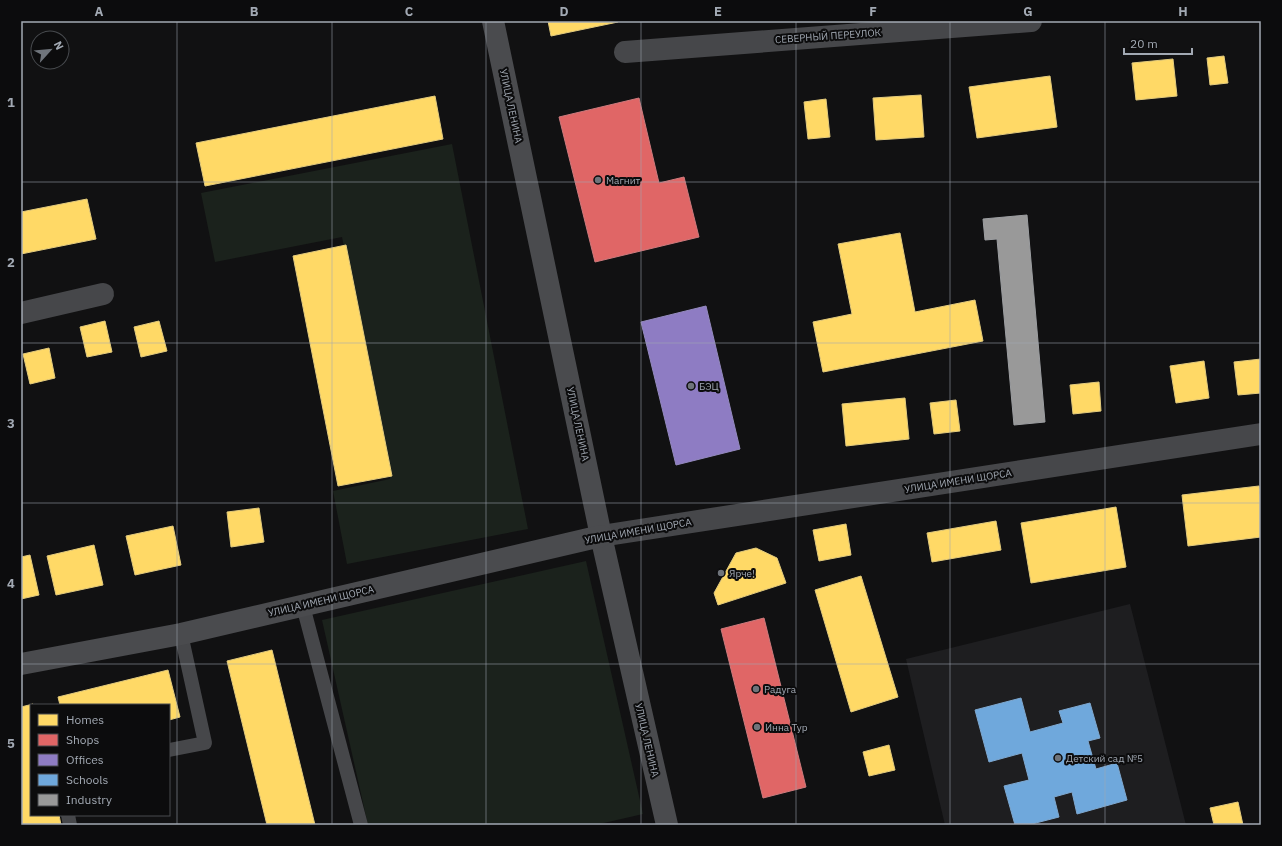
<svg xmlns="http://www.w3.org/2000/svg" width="1282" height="846" font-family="'IBM Plex Sans',sans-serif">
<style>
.built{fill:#1e1e20}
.green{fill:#1b221c}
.homes{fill:#ffd966;stroke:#e3cb7d}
.shops{fill:#e06666;stroke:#cd7a7d}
.offices{fill:#8e7cc3;stroke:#948abe}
.schools{fill:#6fa8dc;stroke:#7ea8d0}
.industry{fill:#999;stroke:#9c9ea1}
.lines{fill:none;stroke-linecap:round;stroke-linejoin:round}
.lane{stroke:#46474a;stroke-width:14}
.street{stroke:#46474a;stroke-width:22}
.secondary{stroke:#4a4b4e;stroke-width:22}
.grid{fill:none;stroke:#a2a9b3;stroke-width:1;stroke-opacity:0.55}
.poi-dot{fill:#6f747b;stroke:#0c0c0d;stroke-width:1.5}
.labels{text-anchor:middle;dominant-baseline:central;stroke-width:4;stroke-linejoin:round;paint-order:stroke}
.street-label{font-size:10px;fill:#a2a9b3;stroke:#0c0c0d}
.poi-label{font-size:10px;fill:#a2a9b3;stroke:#0c0c0d;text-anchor:start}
.neatline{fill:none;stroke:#a2a9b3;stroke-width:1.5}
.grid-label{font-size:13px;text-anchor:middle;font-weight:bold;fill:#a2a9b3}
</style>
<rect width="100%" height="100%" fill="#111112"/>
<path class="built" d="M1130,604L1186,825H945L906,659Z"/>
<g class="green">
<path d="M452,144L528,529L347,564L333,491L390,479L342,237L215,262L201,193Z"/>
<path d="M586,561L643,814L595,825H368L322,620Z"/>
</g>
<g class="homes">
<path d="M548,21H618V22L551,36Z"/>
<path d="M1224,56L1228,83L1210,85L1207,58Z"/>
<path d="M1173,59L1177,96L1136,100L1132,63Z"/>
<path d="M1050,76L1057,127L977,138L969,87Z"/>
<path d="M921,95L924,137L876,140L873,98Z"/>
<path d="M435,96L443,139L205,186L196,143Z"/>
<path d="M826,99L830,137L808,139L804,102Z"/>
<path d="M87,199L96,239L21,254V212Z"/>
<path d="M900,233L915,312L975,300L983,341L823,372L813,322L852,314L838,244Z"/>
<path d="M346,245L392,476L338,486L293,256Z"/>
<path d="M105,321L112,352L87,357L80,327Z"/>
<path d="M159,321L167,351L141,357L134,327Z"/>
<path d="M49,348L55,378L30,384L23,354Z"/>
<path d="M1261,359V393L1238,395L1234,362Z"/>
<path d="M1204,361L1209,398L1176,403L1170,366Z"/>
<path d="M1099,382L1101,411L1073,414L1070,385Z"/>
<path d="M905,398L909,439L846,446L842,404Z"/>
<path d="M956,400L960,431L934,434L930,403Z"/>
<path d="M1259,486L1261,503V537L1188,546L1182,495Z"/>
<path d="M1116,507L1126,567L1031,583L1021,523Z"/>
<path d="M259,508L264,542L231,547L227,512Z"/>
<path d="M996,521L1001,550L932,562L927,533Z"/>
<path d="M846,524L851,555L819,561L813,530Z"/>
<path d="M173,526L181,565L135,575L126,536Z"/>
<path d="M94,545L103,585L56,595L47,556Z"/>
<path d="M756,548L777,558L786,583L718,605L714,593L736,553Z"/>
<path d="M30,555L39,595L21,599V557Z"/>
<path d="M861,576L898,697L851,712L815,590Z"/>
<path d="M272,650L315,825H267L227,661Z"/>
<path d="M168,670L180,717L169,720V705H60L58,697Z"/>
<path d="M33,704L31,705V815H59L61,825H21V707Z"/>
<path d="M889,745L895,770L869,776L863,752Z"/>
<path d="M1238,802L1243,825H1214L1210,808Z"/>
</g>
<g class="shops">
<path d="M639,98L659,183L684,177L699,237L595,262L559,117Z"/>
<path d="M764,618L806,787L763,798L721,629Z"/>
</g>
<path class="offices" d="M706,306L740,449L676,465L641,322Z"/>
<path class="schools" d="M1021,698L1030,732L1063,723L1059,711L1090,703L1100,738L1088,741L1096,769L1117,763L1127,800L1077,814L1072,792L1054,797L1059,817L1028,825H1015L1004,786L1029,780L1022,753L989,762L975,710Z"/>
<path class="industry" d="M1027,215L1045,422L1014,425L997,239L985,240L983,219Z"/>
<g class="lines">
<g class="lane">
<path d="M303,606L361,825"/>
<path d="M169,750L205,743L181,634"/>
<path d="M68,815L70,825"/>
</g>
<g class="street">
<path d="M625,52L1031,21"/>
<path d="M21,313L103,294"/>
<path d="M601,536L1261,434"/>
</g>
<g class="secondary">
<path d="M493,21L601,536L667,825"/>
<path d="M21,664L181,634L601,536"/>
</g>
</g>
<path class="grid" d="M177,21V825M332,21V825M486,21V825M641,21V825M796,21V825M950,21V825M1105,21V825M21,182H1261M21,343H1261M21,503H1261M21,664H1261"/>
<g class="poi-dot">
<circle cx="598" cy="180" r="4"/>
<circle cx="691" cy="386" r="4"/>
<circle cx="721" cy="573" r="4"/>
<circle cx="756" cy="689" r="4"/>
<circle cx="757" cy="727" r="4"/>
<circle cx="1058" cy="758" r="4"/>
</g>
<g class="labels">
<g class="street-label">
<text transform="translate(828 36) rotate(-4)">СЕВЕРНЫЙ ПЕРЕУЛОК</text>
<text transform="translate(511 106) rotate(78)">УЛИЦА ЛЕНИНА</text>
<text transform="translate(578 424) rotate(78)">УЛИЦА ЛЕНИНА</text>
<text transform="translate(958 481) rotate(-9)">УЛИЦА ИМЕНИ ЩОРСА</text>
<text transform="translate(638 531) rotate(-10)">УЛИЦА ИМЕНИ ЩОРСА</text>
<text transform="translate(321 601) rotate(-13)">УЛИЦА ИМЕНИ ЩОРСА</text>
<text transform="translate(647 740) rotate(77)">УЛИЦА ЛЕНИНА</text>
</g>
<g class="poi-label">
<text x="606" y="180">Магнит</text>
<text x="699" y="386">БЭЦ</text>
<text x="729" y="573">Ярче!</text>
<text x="764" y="689">Радуга</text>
<text x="765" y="727">Инна Тур</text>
<text x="1066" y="758">Детский сад №5</text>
</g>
</g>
<rect width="1282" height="846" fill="none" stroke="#0c0c0d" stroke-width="44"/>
<rect x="30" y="704" width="140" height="112" fill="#0c0c0d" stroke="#484b4f"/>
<rect x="38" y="714" width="20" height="12" fill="#ffd966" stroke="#484b4f"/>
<text x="66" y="724" font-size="12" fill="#a2a9b3">Homes</text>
<rect x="38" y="734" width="20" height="12" fill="#e06666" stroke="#484b4f"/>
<text x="66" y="744" font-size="12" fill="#a2a9b3">Shops</text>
<rect x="38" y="754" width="20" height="12" fill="#8e7cc3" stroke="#484b4f"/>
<text x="66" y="764" font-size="12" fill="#a2a9b3">Offices</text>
<rect x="38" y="774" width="20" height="12" fill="#6fa8dc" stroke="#484b4f"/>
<text x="66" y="784" font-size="12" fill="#a2a9b3">Schools</text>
<rect x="38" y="794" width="20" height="12" fill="#999999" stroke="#484b4f"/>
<text x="66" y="804" font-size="12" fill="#a2a9b3">Industry</text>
<g transform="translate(50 50) rotate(63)"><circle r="19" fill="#0c0c0d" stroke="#484b4f"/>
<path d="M0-3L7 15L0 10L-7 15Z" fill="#6f747b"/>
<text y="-6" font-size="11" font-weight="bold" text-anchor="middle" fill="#a2a9b3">N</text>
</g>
<path d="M1124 48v6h68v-6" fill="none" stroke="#a2a9b3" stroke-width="2"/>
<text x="1130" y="48" font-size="12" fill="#a2a9b3" stroke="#0c0c0d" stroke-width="3" paint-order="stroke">20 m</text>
<rect x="22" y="22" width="1238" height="802" class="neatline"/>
<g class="grid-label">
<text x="99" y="16">A</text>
<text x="254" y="16">B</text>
<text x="409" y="16">C</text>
<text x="564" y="16">D</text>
<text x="718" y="16">E</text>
<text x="873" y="16">F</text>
<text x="1028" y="16">G</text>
<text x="1183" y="16">H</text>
<text x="11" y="107">1</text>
<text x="11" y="267">2</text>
<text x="11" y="428">3</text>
<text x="11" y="588">4</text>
<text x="11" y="748">5</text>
</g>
</svg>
